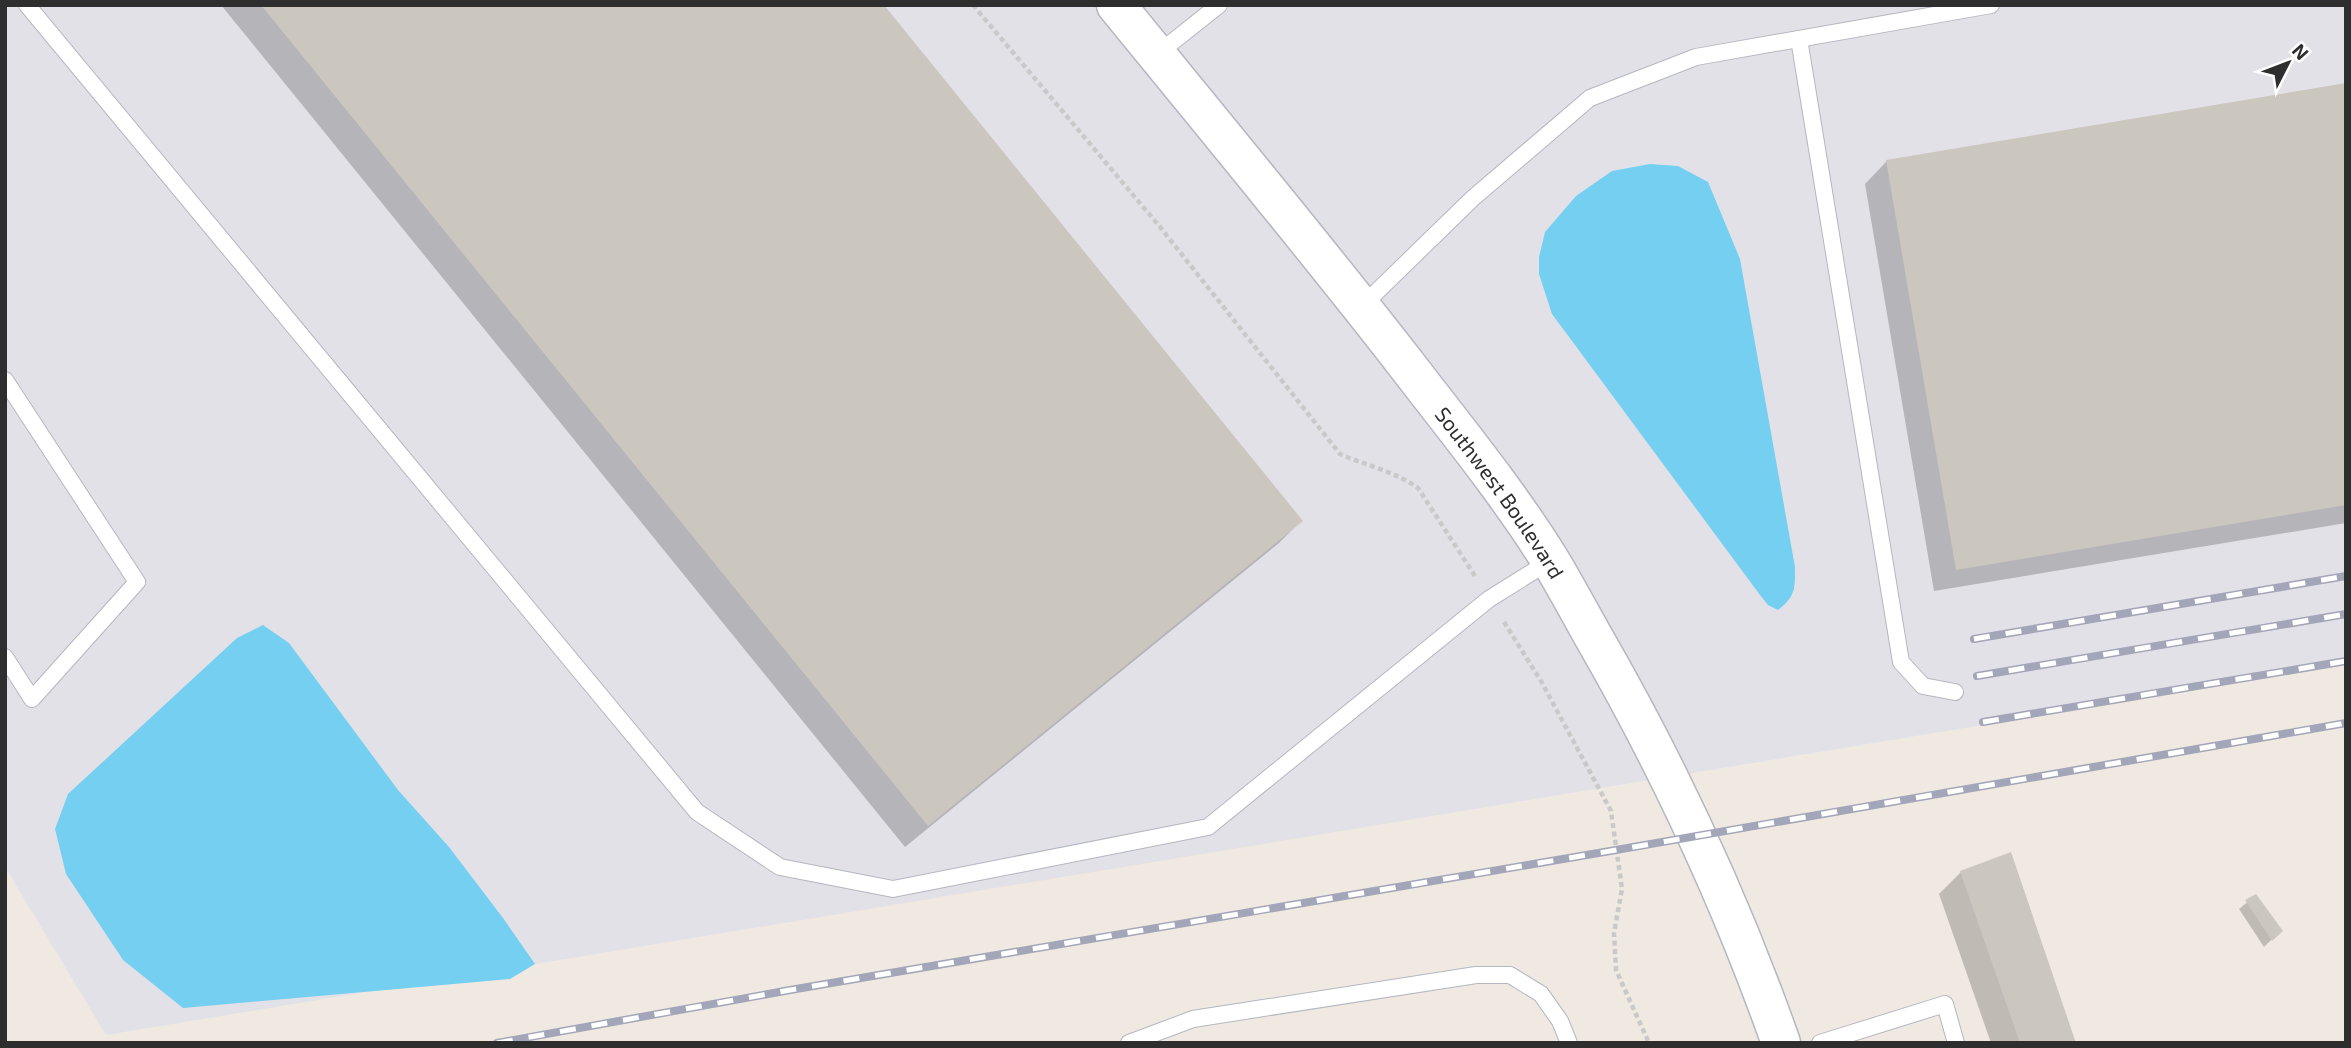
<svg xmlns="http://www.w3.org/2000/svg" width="2351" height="1048" font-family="'Exo 2',sans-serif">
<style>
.industrial{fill:#e3e1e8}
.water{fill:#75cff0}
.shadow{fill:#0003}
.building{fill:#cbc7bf}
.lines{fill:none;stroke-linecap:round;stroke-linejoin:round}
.lane-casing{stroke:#b4b7c1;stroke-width:18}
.secondary-casing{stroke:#b4b7c1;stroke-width:41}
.path{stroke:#c9c9c9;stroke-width:4.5;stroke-dasharray:5 3.5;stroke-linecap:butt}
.lane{stroke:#fff;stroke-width:16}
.secondary{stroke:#fff;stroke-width:38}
.rail-casing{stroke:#a3a6b8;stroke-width:8}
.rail{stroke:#fff;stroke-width:5;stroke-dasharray:16;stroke-linecap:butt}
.labels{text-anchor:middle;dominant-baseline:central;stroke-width:7;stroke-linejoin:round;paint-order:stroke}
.street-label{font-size:21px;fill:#2e2e2e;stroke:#fff}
</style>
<rect width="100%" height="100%" fill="#efe9e1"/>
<path class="industrial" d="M5,5H2346V665L106,1035L5,867Z"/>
<g class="water">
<path d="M1650,164L1678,166L1708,182L1740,259L1795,567C1795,588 1796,596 1778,610L1768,605L1760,595L1552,314L1539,274V257L1545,232L1576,196L1612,171Z"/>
<path d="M263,625L289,643L398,790L449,847L503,918L535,964L510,979L183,1008L123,960L66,874L55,829L68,794L237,638Z"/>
</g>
<g class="shadow">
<path d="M221,5H881L1301,521L1279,543L905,847Z"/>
<path d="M2346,85V523L1934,591L1865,184L1887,161Z"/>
<path d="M1961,872L2074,1043H1991L1939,894Z"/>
<path d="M2255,896L2280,931L2264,947L2239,909Z"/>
</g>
<g class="building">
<path d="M261,5H884L1303,521L928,826Z"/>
<path d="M2346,83V505L1956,570L1886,160Z"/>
<path d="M2011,852L2076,1043H2020L1960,871Z"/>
<path d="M2256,894L2283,931L2272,941L2245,900Z"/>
</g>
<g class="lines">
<defs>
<g id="lane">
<path d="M27,5L697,812L780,867L893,889L1208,827L1489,599L1550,561"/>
<path d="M1799,39L1901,662L1923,686L1955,692"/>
<path d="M1156,55L1219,5"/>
<path d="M1361,307L1473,198L1590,98L1696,57L1991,5"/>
<path d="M5,380L137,582L32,699L5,657"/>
<path d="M1129,1043L1193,1019L1476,975H1510L1541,994L1560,1021L1569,1043"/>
<path d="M1820,1043L1945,1004L1956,1043"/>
</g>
<g id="secondary">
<path id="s1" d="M1116,5C1213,124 1312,243 1406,364C1455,428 1507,491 1550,560C1565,585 1579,611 1593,636C1668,766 1731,901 1781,1043"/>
</g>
</defs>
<use href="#lane" class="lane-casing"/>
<use href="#secondary" class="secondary-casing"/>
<g class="path">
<path d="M973,5L1160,227L1340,454C1365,465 1396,472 1418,488L1475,576"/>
<path d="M1504,622L1541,681L1611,811L1622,889L1614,933L1616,970L1649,1043"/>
</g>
<use href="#lane" class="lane"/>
<use href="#secondary" class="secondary"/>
<defs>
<g id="rail">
<path d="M1974,639L2346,576"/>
<path d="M1977,676L2346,614"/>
<path d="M1983,722L2346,661"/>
<path d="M497,1043L790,990L1616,850L2346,723"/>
</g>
</defs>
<use href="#rail" class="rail-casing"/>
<use href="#rail" class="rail"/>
</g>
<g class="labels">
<g class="street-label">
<text stroke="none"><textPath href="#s1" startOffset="621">Southwest Boulevard</textPath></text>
</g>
</g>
<rect width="2351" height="1048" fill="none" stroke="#2e2e2e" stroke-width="14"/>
<g transform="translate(2288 63) rotate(48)" stroke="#ffffff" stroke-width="5" paint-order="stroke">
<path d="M0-5L12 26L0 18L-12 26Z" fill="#2e2e2e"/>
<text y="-10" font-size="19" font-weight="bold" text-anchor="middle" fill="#2e2e2e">N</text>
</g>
</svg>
